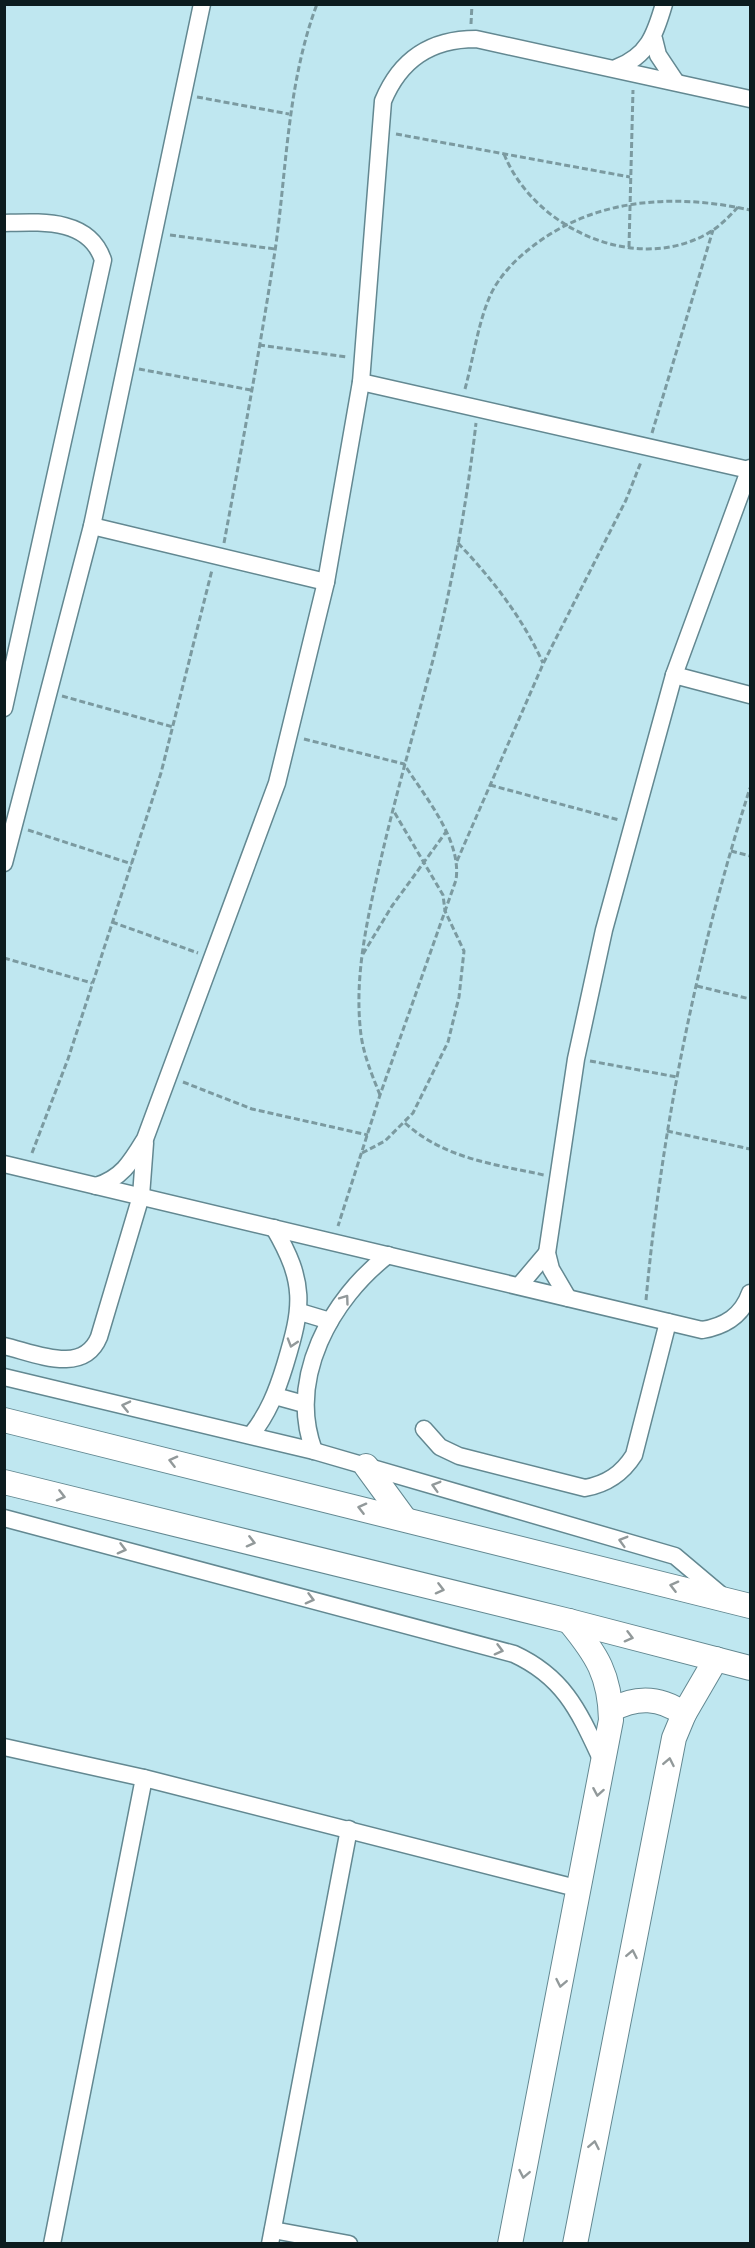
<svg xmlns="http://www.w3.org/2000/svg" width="755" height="2248" font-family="'Libre Baskerville',serif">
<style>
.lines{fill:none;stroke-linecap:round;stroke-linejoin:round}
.street-casing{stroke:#638891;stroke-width:19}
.secondary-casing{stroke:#638891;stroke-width:26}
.path{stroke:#7b9aa0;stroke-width:3;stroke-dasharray:6 3;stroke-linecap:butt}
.street{stroke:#fff;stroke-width:16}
.secondary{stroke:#fff;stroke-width:24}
.oneway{stroke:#92999a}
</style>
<rect width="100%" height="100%" fill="#bfe7f0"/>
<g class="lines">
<defs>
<g id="street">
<path d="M654,39L658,55L676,82"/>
<path d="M616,68C648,56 655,35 664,4"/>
<path d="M4,223C41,222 89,218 103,260L4,708"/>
<path d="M361,382L749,470"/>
<path d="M92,526L326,582"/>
<path d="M674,675L750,695"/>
<path d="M4,863L92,526L202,4"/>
<path d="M4,1164L702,1330C725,1326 742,1316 750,1293"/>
<path d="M96,1186C122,1178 131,1162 145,1139L277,783L326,582L361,382L383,101C400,60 430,39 476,39L750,99"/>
<path d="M519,1286L547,1253"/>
<path d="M568,1298L551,1269L547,1253L576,1059L604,930L674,675L750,468"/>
<path d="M300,1312L330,1321"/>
<path d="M4,1346C35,1353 83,1376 99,1337L141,1196L145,1143"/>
<path d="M4,1377L314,1451L675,1556L726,1599"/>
<path d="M275,1396L304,1404"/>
<path d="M424,1429L440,1447L459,1456L585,1488C607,1484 622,1474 634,1455L668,1322"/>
<path d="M251,1435C268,1414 277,1391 285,1365C303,1306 306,1283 274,1228"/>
<path d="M314,1451C287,1378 331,1299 388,1255"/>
<path d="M4,1518L514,1654C566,1678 580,1714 603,1763"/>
<path d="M4,1747L144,1778L580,1889"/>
<path d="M273,2230L349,2244"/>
<path d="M52,2244L144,1778"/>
<path d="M270,2244L349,1829"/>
</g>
<g id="secondary">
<path d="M4,1420L750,1606"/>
<path d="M366,1466L404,1518"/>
<path d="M4,1482L569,1621L750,1668"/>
<path d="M611,1710C637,1696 660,1697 684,1714"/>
<path d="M510,2244L611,1720C610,1675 597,1655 569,1621"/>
<path d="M575,2244L674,1738L684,1714L716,1659"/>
</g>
</defs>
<use href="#street" class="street-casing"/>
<use href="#secondary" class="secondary-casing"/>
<g class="path">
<path d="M471,24L472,4"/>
<path d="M197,97L289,114"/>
<path d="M396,134L630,177"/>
<path d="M504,154C533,226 630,273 703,236C717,229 727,219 738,207"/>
<path d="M170,235L275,249"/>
<path d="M629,247L633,90"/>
<path d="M259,345L347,357"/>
<path d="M139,369L251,390"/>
<path d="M465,389C473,360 478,323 490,296C498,278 513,262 528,250C591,198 673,193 750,210"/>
<path d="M652,433L713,230"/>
<path d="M224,543C242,446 260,349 275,251C287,168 287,84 317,4"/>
<path d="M458,543C493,580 522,617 543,663"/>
<path d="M62,696L173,727"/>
<path d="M304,739L404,764C425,797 462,840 456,880L380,1095L338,1226"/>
<path d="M490,785L619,820"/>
<path d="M28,830L132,864"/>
<path d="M731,851L750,856"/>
<path d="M457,861L543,664L626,500L641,462"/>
<path d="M112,922L198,953"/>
<path d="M363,954L392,906L446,832"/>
<path d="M4,958L92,983"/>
<path d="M697,986L750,999"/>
<path d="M590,1061L677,1077"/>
<path d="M183,1082L252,1109L368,1135"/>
<path d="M380,1095C372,1075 364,1056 361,1035C354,980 366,925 378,872C394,800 415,729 434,656C453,580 467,502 476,423"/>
<path d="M405,1123C445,1159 494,1164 544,1175"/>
<path d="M667,1131L750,1149"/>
<path d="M32,1153L68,1059L161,773L212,570"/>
<path d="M362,1153L385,1141L413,1113L448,1042L459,997L464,951L445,911L443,895L393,810"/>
<path d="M646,1300C662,1126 697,954 750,788"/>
</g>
<use href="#street" class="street"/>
<use href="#secondary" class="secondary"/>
</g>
<defs><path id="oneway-chevron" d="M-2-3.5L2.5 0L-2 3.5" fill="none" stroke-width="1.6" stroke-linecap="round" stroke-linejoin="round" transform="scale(1.5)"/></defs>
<g class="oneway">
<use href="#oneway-chevron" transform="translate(345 1299) rotate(-54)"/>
<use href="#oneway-chevron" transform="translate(292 1343) rotate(107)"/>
<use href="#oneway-chevron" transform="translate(126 1406) rotate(-167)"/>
<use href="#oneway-chevron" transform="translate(173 1461) rotate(-166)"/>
<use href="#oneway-chevron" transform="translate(436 1486) rotate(-164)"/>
<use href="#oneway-chevron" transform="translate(61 1496) rotate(14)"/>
<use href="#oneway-chevron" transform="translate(362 1508) rotate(-166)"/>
<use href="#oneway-chevron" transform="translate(623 1541) rotate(-164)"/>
<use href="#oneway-chevron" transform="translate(251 1542) rotate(14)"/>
<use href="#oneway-chevron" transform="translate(122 1549) rotate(15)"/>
<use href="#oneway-chevron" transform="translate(674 1586) rotate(-166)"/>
<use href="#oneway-chevron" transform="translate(440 1589) rotate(14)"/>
<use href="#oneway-chevron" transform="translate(310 1599) rotate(15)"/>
<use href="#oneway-chevron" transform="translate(629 1637) rotate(15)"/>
<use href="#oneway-chevron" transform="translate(499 1650) rotate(15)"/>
<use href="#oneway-chevron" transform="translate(669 1762) rotate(-79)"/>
<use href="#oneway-chevron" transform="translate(598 1792) rotate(100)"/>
<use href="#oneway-chevron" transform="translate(632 1954) rotate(-79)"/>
<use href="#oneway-chevron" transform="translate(561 1983) rotate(101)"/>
<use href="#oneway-chevron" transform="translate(594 2145) rotate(-79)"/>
<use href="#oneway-chevron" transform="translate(524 2174) rotate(101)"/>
</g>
<rect width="755" height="2248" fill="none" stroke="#0c1c1f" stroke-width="12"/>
</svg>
